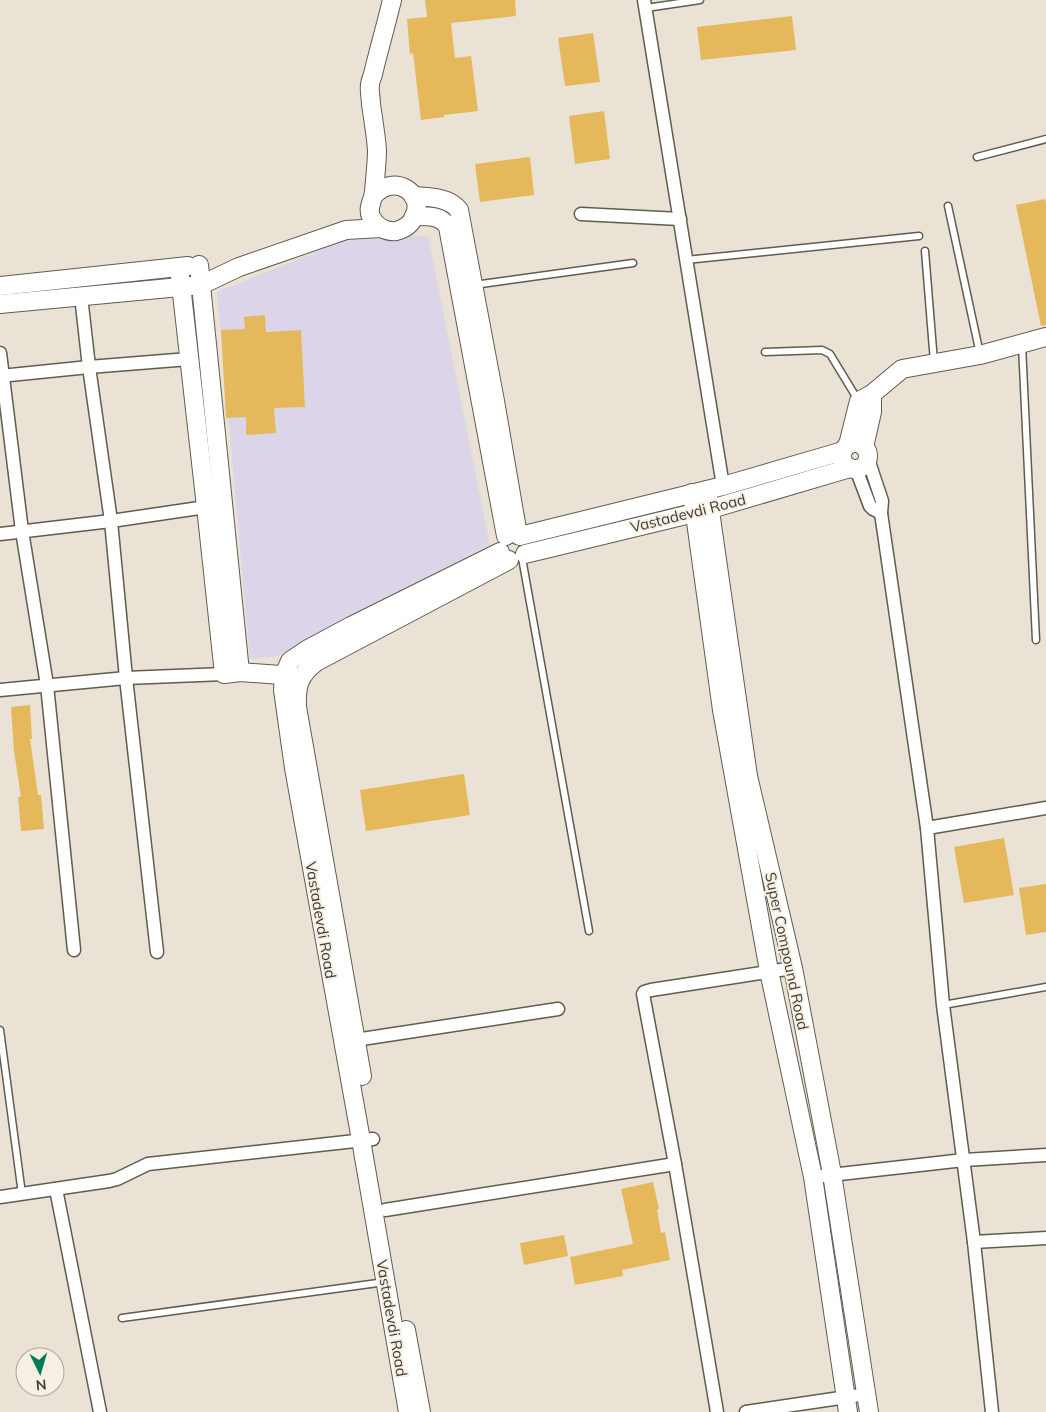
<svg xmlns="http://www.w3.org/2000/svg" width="1046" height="1412" font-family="Mulish,sans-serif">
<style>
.commercial{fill:#dcd5ea}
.building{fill:#e5b85b}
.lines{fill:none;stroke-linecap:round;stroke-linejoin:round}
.lane-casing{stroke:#615b50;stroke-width:9}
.street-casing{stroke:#615b50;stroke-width:15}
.secondary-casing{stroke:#615b50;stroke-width:20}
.lane{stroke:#fff;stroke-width:6}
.street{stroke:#fff;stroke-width:12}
.secondary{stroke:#fff;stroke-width:18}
.labels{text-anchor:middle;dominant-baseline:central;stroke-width:4;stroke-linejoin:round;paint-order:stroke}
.street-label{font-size:15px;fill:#3e3c36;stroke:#f6efe2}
</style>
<rect width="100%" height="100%" fill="#e9e2d5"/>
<path class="commercial" d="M358,235L428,236L490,545L278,656L250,659L217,292Z"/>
<g class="building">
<path d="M425,0H515L516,16L451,23L455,58L471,56L478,111L444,115V117L421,120L413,53L410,54L407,19L427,17Z"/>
<path d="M792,16L796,50L701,60L697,27Z"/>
<path d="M593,33L600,82L565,86L558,38Z"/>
<path d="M604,111L610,159L575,164L569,116Z"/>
<path d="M530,157L534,195L480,202L475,164Z"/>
<path d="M1045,199L1046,205V325L1041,326L1016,205Z"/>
<path d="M265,315L266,332L301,330L305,407L274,408L276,433L246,435V417L226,418L221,330L245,329L244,317Z"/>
<path d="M30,705L32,739H30L38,795H41L44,829L21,831L18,797H21L14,751L11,707Z"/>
<path d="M464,774L470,815L366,831L360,790Z"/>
<path d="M1004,838L1014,895L964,903L954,847Z"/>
<path d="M1046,884V932L1026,935L1019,888Z"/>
<path d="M653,1182L659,1209L657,1210L661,1233L665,1232L670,1260L622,1270L623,1276L575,1285L570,1257L633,1244L621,1189Z"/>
<path d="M564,1235L568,1256L524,1265L520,1243Z"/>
</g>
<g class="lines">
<defs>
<g id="lane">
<path d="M646,8L700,0"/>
<path d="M977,157L1046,139"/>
<path d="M948,206L980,354"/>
<path d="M925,251L934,362"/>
<path d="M686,260L919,236"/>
<path d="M474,285L633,263"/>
<path d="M1022,345L1036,640"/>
<path d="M765,352L822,350L830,354L858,400"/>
<path d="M522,558L589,931"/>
<path d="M943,1005L1046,987"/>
<path d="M0,1030L22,1194"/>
<path d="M122,1318L385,1282"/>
</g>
<g id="street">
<path d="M644,0L723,486"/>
<path d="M581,214L680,219"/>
<path d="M81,296L89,367L111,521L126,678L157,952"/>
<path d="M0,353L22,531L47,685L74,950"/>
<path d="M0,376L89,367L189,359"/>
<path d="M868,459L882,501L881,513L927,828L943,1005L974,1242L992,1412"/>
<path d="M856,469L870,506L873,509L881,513"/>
<path d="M0,534L111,521L206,507"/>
<path d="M0,690L126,678L224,674"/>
<path d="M927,828L1046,808"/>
<path d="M355,1040L558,1009"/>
<path d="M813,1177L964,1160L1046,1155"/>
<path d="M56,1189L100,1412"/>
<path d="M0,1197L109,1181L117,1179L148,1164L373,1139"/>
<path d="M385,1210L675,1164"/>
<path d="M974,1242L1046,1238"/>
<path d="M717,1412L675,1164L643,994L644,992L651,990L793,968"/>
<path d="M746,1412L867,1394"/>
</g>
<g id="secondary">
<path d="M374,195C394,173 426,193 414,217C411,224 404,229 396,231C386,232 376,227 371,217C367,207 373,201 374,192C375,178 377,163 377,150C376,135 373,119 371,104C371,98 369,91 370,85C370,81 372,78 373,74C379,49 386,25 392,0"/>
<path d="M413,196C429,197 449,197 459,210L495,401L518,535"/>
<path d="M414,216C427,216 441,215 448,227L506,536"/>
<path d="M199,265L240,672"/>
<path d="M179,267L206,507L224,674L240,672L294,676"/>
<path d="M0,286L188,266"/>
<path d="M0,304L201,285L239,267L346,230L381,228"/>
<circle cx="855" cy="456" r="13"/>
<path d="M848,445L859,401L872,394L902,369L980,355L1046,337"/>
<path d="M864,447L872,412V394"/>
<path d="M707,490L748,776L793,968L832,1174L869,1412"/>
<path d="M692,493L722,710L769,971L813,1177L848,1412"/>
<path d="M520,536L723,486L843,451"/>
<path d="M525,554L711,509L850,468"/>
<path d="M362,1076L297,707C296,686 299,675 316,662L509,560"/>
<path d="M406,1330L421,1412"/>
<path d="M408,1412L361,1140L294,768L283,690L284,675L290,661L308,649L351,626L500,552"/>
</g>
</defs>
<use href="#lane" class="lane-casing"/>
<use href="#street" class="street-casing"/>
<use href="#secondary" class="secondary-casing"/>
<use href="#lane" class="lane"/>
<use href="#street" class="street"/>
<use href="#secondary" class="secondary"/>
</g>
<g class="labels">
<g class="street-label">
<text transform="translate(688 513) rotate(-14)">Vastadevdi Road</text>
<text transform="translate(321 920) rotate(80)">Vastadevdi Road</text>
<text transform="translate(787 951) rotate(78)">Super Compound Road</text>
<text transform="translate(392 1318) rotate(80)">Vastadevdi Road</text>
</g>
</g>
<g transform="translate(40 1372) rotate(175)"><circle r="24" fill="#f6efe2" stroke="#aca79d"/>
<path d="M0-4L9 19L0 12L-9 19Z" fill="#047b58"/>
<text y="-8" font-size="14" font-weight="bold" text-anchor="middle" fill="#3e3c36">N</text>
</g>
</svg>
